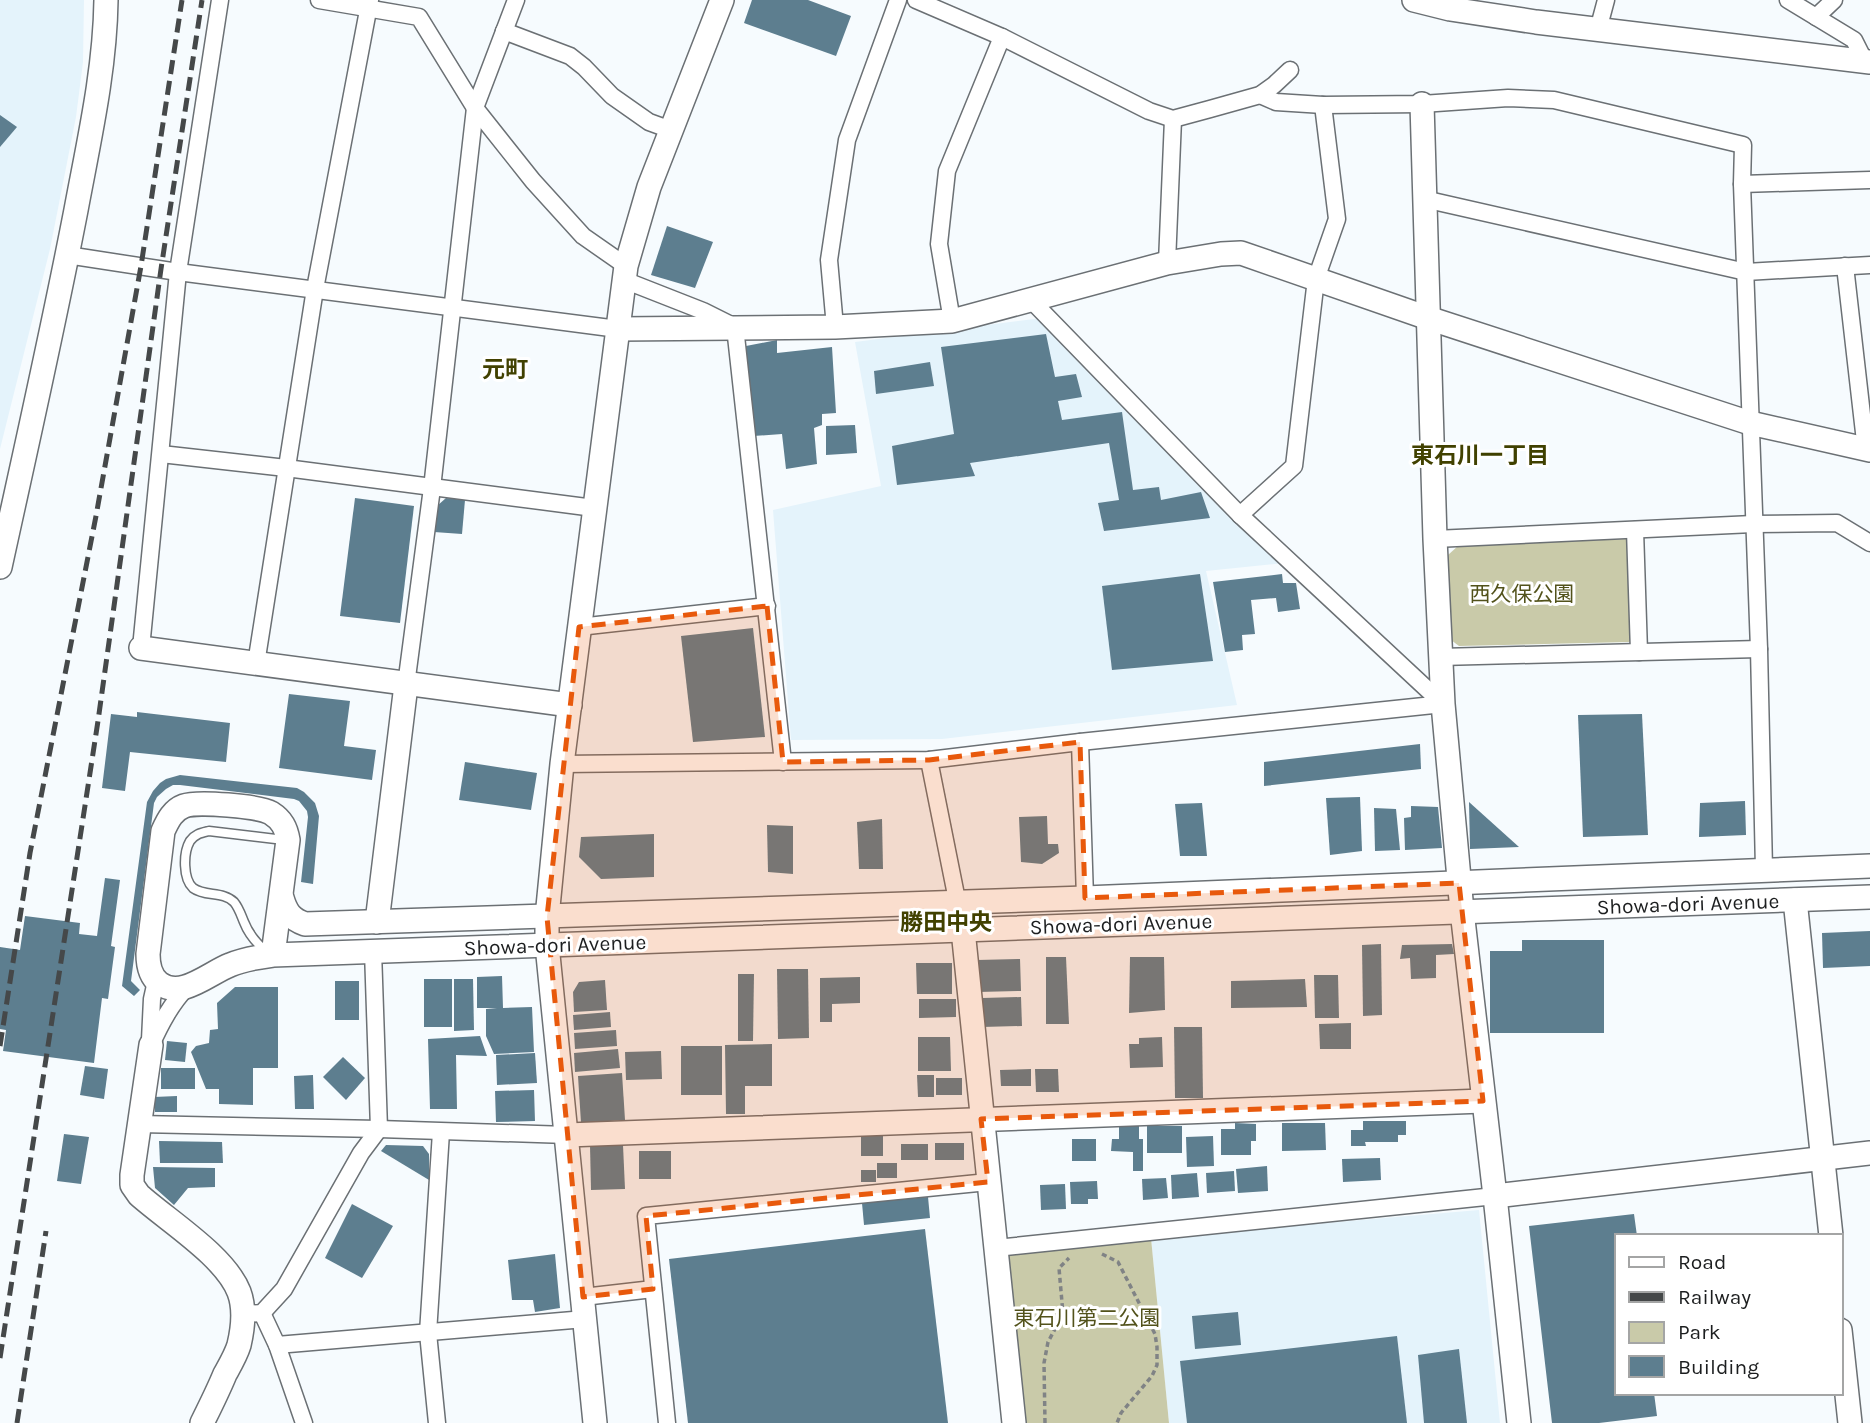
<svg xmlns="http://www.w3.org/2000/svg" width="1870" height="1423" font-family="Karla,'Noto Sans JP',sans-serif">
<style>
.built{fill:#e4f3fb}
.green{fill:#c9caa9}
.building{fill:#5d7e8f}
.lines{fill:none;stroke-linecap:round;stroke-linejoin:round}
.lane-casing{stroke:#6b7074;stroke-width:11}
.street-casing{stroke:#6b7074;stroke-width:19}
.secondary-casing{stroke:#6b7074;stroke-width:26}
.path{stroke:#808385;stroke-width:3.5;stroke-dasharray:5 3.5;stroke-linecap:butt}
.lane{stroke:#fff;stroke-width:8}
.street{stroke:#fff;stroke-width:16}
.secondary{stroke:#fff;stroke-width:23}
.rail{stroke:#454849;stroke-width:5;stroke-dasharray:14 7;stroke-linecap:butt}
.marked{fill:#e8590c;fill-opacity:0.2;stroke:#e8590c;stroke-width:5;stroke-dasharray:14 9;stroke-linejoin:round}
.labels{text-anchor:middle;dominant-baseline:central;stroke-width:6;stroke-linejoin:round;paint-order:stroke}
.park-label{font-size:21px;fill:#52521b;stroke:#fff}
.street-label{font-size:21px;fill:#1c1e1f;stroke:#fff}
.neighbourhood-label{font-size:23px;font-weight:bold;fill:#414100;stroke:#fff}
</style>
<rect width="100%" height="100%" fill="#f6fbfe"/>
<g class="built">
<path d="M0,0H84L83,62L76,117L50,249L0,449Z"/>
<path d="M1042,318L1285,563L1206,571L1237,705L942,739L791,740L773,510L881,486L855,342Z"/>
<path d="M1479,1210L1500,1423H1169L1151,1238Z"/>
</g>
<g class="green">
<path d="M1626,539L1632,545L1634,635L1629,642L1459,646L1451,640L1448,555L1458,546Z"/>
<path d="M1151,1238L1169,1423H1026L1008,1259L1011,1250Z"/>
</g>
<g class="building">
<path d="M752,0H808L851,16L836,56L744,23Z"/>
<path d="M0,115L17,127L0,147Z"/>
<path d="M667,226L713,242L695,288L651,275Z"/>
<path d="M1046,334L1055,377L1076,374L1082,397L1058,401L1062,420L1122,412L1133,490L1159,487L1161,500L1201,492L1210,518L1104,531L1098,503L1119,500L1109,443L970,463L975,476L897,485L892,446L954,434L941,347Z"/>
<path d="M777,340V353L832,347L836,413L822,414V425L814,428L817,464L786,469L782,434L753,436L746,346Z"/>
<path d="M930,362L934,386L876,394L874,371Z"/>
<path d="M855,425L857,453L826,455V426Z"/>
<path d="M355,498L414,506L400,623L340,616Z"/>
<path d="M446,498L465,500L462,534L434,532L437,506Z"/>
<path d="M1200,574L1213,661L1112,670L1102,586Z"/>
<path d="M1282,574L1283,583H1296L1300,609L1278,612L1276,598L1251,600L1255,634L1242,635L1243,650L1225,652L1213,582Z"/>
<path d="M753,628L765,737L693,742L681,636Z"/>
<path d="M289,694L350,701L344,746L376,750L372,780L279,768Z"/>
<path d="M137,712L230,723L226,762L130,752L125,791L102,788L111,714L137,717Z"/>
<path d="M1642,714L1648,835L1583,837L1578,715Z"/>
<path d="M1420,744L1421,769L1264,786V762Z"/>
<path d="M465,762L537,773L531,810L459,800Z"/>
<path d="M180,775L297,788L304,792L315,803L319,816L313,884L301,882L308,817L307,811L299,801L294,799L180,785H173L166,789L157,797L154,803L131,981L140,990L134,996L122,986L147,802L153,791L160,783L166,779Z"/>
<path d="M1360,797L1362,851L1330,855L1326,798Z"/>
<path d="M1745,801L1746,835L1699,837L1700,803Z"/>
<path d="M1469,802L1519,847L1470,849Z"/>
<path d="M1202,803L1207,856H1180L1175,804Z"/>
<path d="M1411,806L1438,807L1442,848L1405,850L1404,818L1411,817Z"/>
<path d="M1374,808L1396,809L1400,850L1375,851Z"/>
<path d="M1047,816L1048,844H1058L1059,853L1042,864L1021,862L1019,817Z"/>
<path d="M882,819L883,869H859L857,822Z"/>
<path d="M767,825L793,826V874L768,872Z"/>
<path d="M654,834V877L601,879L579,857L581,837Z"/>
<path d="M105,878L120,880L111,946L115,947L108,999L102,998L94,1063L3,1051L6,1030L0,1029V947L20,950L25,916L80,923L79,934L97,936Z"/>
<path d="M1870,931V966L1823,968L1822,933Z"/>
<path d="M1522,940H1604V1033H1490V951H1522Z"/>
<path d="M1381,944L1382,1015L1363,1016L1362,945Z"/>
<path d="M1452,944L1454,954L1436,955V978L1411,979L1410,958L1400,959L1402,945Z"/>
<path d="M1046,957H1066L1069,1024H1046Z"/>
<path d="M1130,957H1164L1165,1010L1129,1013Z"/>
<path d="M1020,959L1021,991L978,992L977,960Z"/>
<path d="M916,963H952V994H917Z"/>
<path d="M777,969H808L809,1038L778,1039Z"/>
<path d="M738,974H754L753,1041H738Z"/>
<path d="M1314,975H1338L1339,1018H1315Z"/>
<path d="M502,976L503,1008L532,1007L534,1052L494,1054L486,1036V1009L497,1008H477V977Z"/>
<path d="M860,977V1003L832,1004V1022H820V978Z"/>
<rect x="424" y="979" width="28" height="48"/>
<path d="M454,979H473L474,1030L454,1031Z"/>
<path d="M1305,979L1307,1007L1231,1008V981Z"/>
<path d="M605,980L607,1010L574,1012L573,992L579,982Z"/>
<rect x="335" y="981" width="24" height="39"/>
<path d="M235,987H278V1068H253V1105L219,1104V1089H206L191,1052L196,1046L209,1043L210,1030L218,1029L217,1003Z"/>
<path d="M1021,997L1022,1026L982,1027V998Z"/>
<path d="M919,999H956V1017L919,1018Z"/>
<path d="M610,1012L611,1027L574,1030L573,1015Z"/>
<path d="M1351,1023V1049H1320L1319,1024Z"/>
<path d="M1174,1027H1202L1203,1098H1175Z"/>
<path d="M616,1030L617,1046L575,1049L574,1033Z"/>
<path d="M480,1036L487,1056L456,1055L457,1109H430L428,1039Z"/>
<path d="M918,1037H950L951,1071H918Z"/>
<path d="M1162,1037L1163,1067L1130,1068L1129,1044H1139V1038Z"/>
<path d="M167,1041L187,1043L185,1062L165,1060Z"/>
<path d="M772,1044V1086H745V1114H726L725,1045Z"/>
<rect x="681" y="1046" width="41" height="49"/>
<path d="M618,1049L620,1068L575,1072L574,1053Z"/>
<path d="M661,1051L662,1079L626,1080L625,1052Z"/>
<path d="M535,1053L537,1083L497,1085L496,1055Z"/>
<path d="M343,1057L365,1078L346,1100L323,1077Z"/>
<path d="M85,1066L108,1069L104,1099L80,1095Z"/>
<rect x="161" y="1068" width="34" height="21"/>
<path d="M1031,1069V1086H1001L1000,1070Z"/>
<path d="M1035,1069H1058L1059,1092H1036Z"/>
<path d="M622,1073L625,1120L581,1123L578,1076Z"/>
<path d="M313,1075L314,1109H295L294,1076Z"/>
<path d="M917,1075H934V1097H918Z"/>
<rect x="936" y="1078" width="26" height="17"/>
<path d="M534,1090L535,1121L496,1122L495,1091Z"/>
<path d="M177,1096V1112H155L154,1097Z"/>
<path d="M1363,1121H1406V1135H1398V1142H1365L1366,1146H1351V1130H1363Z"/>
<path d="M1235,1123L1256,1124V1141H1251V1155H1221V1129H1235Z"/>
<path d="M1282,1123H1325L1326,1150L1282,1151Z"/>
<path d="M1119,1126H1139V1139H1143V1171H1133V1152L1111,1151L1112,1139H1119Z"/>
<rect x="1147" y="1126" width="35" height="27"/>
<path d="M64,1134L89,1137L81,1184L57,1181Z"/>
<rect x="861" y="1136" width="22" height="20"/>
<path d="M1213,1136L1214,1166L1187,1167L1186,1137Z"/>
<rect x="1072" y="1139" width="24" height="22"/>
<path d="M159,1141L222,1142L223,1163H160Z"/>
<rect x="935" y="1143" width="29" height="17"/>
<rect x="901" y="1144" width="27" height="16"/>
<path d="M386,1145L423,1146L429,1154V1180L381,1151Z"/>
<path d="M590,1145H623L625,1189L591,1190Z"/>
<rect x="639" y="1151" width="32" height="28"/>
<path d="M1380,1158L1381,1180L1343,1182L1342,1159Z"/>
<rect x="877" y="1163" width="20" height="15"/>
<path d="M1267,1166L1268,1191L1238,1193L1236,1169Z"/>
<path d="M153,1167L215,1168V1187L188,1188L174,1205L155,1188Z"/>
<rect x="861" y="1170" width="15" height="12"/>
<path d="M1234,1171L1235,1191L1207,1193L1206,1173Z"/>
<path d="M1197,1173L1199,1197L1172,1199L1171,1175Z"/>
<path d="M1166,1178L1168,1198L1143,1200L1142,1179Z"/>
<path d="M1097,1181L1098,1199H1088V1204H1071L1070,1182Z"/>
<path d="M1065,1184L1066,1209L1041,1210L1040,1185Z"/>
<path d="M928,1197L930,1218L864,1225L862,1203Z"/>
<path d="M352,1204L393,1226L362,1278L325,1258Z"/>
<path d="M1634,1214L1637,1236H1616V1393H1654L1657,1416L1599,1423H1552L1529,1226Z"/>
<path d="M925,1229L948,1423H688L669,1259Z"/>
<path d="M555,1254L560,1308L535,1312L533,1300H512L508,1260Z"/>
<path d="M1238,1312L1241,1345L1195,1349L1192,1316Z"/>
<path d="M1397,1336L1407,1423H1187L1180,1361Z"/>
<path d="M1459,1349L1467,1423H1424L1418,1355Z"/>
</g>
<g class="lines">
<defs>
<path id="lane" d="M267,952C256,943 249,935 244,922C241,915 239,908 234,902C223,891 205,897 193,888C183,879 183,853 190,841C195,834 201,833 209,831L284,840"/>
<g id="street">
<path d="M319,0L419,17L475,108L533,181L583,236L626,266"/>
<path d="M916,0L1002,37L1149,111L1173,119L1210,109L1260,95L1274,85L1290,70"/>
<path d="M1788,0L1854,40L1865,62"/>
<path d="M1816,17L1834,0"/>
<path d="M1598,30L1606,0"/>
<path d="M504,31L570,56L584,67L612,96L649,122L671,130"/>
<path d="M1260,95L1276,102L1323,105L1422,104L1508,98L1554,100L1743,145L1742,184L1759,649L1764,869"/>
<path d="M1742,184L1870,180"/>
<path d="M1424,199L1746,272L1870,265"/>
<path d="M67,255L178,272L618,329"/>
<path d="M1167,263L1173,119"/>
<path d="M1845,266L1866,450"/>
<path d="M624,280L703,311L735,327L783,762"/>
<path d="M1031,300L1240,515L1443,704"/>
<path d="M952,321L939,244L947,171L1002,37"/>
<path d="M835,327L829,260L847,140L898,0"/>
<path d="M161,454L286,468L594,508"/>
<path d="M1240,515L1294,466L1316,279L1337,219L1323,105"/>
<path d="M1635,530L1639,652"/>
<path d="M1435,539L1753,524L1837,523L1870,543"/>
<path d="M579,627L767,606"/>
<path d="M141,648L178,272L220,0"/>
<path d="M1440,657L1759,649"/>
<path d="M256,664L315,289L370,0"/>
<path d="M406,685L432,488L475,108L516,0"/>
<path d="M1080,742L1085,898"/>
<path d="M929,760L963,930"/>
<path d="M562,764L929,760L1080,742L1443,704"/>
<path d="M150,1040L152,999L156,981"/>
<path d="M151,1045C161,1023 171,1004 188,986"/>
<path d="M139,1124L379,1129L567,1135"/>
<path d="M996,1248L1495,1196"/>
<path d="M583,1297L653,1289"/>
<path d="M262,1313L277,1345L304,1423"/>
<path d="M243,1314L262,1313L284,1289L361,1153L379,1129L373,951"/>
<path d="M277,1345L585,1319"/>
<path d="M437,1423L428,1333L441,1132"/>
<path d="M667,1423L646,1216L988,1182"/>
</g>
<g id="secondary">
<path d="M1414,0L1450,9L1536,22L1870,62"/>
<path d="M1422,104L1435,539L1443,704L1462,911L1495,1196L1519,1423"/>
<path d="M618,329L835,327L952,321L1167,263L1221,254L1241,253L1428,318L1750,423L1870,450"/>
<path d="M0,567C26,448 53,329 76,210C89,140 105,71 106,0"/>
<path d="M141,648L570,705"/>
<path d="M282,898C286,912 291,919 305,924L1085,898L1870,866"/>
<path d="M1795,900L1831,1236"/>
<path d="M377,922L406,685"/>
<path d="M963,930L1014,1423"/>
<path d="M273,955L288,840C286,828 282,820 271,813C259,806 197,801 184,806C173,810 168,820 163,831L148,954C148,965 150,976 159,983C181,1000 209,973 230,965C244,959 258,957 273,955L1870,897"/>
<path d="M151,1045L132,1175V1185L139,1195C168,1221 225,1256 239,1292C245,1308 243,1328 239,1345C236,1355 230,1365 225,1374C218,1391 210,1407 202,1423"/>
<path d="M567,1135L1483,1101"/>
<path d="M1495,1196L1870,1153"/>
<path d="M1840,1330L1850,1423"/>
<path d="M595,1423L547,945V917L562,764L626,266L649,187L722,0"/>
</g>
</defs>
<use href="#lane" class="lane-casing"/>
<use href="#street" class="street-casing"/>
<use href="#secondary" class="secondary-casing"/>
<g class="path">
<path d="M1102,1254L1118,1262L1155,1334L1157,1347V1365L1152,1376L1121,1413L1117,1423"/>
<path d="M1045,1423L1044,1363L1048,1342L1063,1314L1059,1268L1069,1258"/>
</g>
<use href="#lane" class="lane"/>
<use href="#street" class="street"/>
<use href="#secondary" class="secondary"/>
<g class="rail">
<path d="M0,1046L30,853L96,516L141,266L182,0"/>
<path d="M0,1358L98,721L161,269L202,0"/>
<path d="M17,1423L46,1231"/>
</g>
</g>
<path class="marked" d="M767,606L783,762L929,760L1080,742L1085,898L1459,883L1483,1101L981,1119L988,1182L646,1216L653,1289L583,1297L547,917L579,627Z"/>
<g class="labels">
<g class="park-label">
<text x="1522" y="594">西久保公園</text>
<text x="1087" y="1318">東石川第二公園</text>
</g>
<g class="street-label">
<text transform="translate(1688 904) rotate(-2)">Showa-dori Avenue</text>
<text transform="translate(1121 924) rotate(-2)">Showa-dori Avenue</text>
<text transform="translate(555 945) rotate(-2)">Showa-dori Avenue</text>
</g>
<g class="neighbourhood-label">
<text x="505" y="369">元町</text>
<text x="1480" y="455">東石川一丁目</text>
<text x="946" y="922">勝田中央</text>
</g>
</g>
<rect x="1615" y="1234" width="228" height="161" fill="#ffffff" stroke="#a4a5a5" stroke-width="2"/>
<rect x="1629" y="1257" width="35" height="10" fill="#ffffff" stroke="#a4a5a5" stroke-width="2"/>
<text x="1678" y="1269" font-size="21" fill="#1c1e1f">Road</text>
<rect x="1629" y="1292" width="35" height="10" fill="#454849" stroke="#a4a5a5" stroke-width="2"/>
<text x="1678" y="1304" font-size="21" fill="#1c1e1f">Railway</text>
<rect x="1629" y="1322" width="35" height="21" fill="#c9caa9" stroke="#a4a5a5" stroke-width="2"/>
<text x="1678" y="1339" font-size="21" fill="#1c1e1f">Park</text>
<rect x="1629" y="1356" width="35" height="21" fill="#5d7e8f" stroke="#a4a5a5" stroke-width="2"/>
<text x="1678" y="1374" font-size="21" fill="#1c1e1f">Building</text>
</svg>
